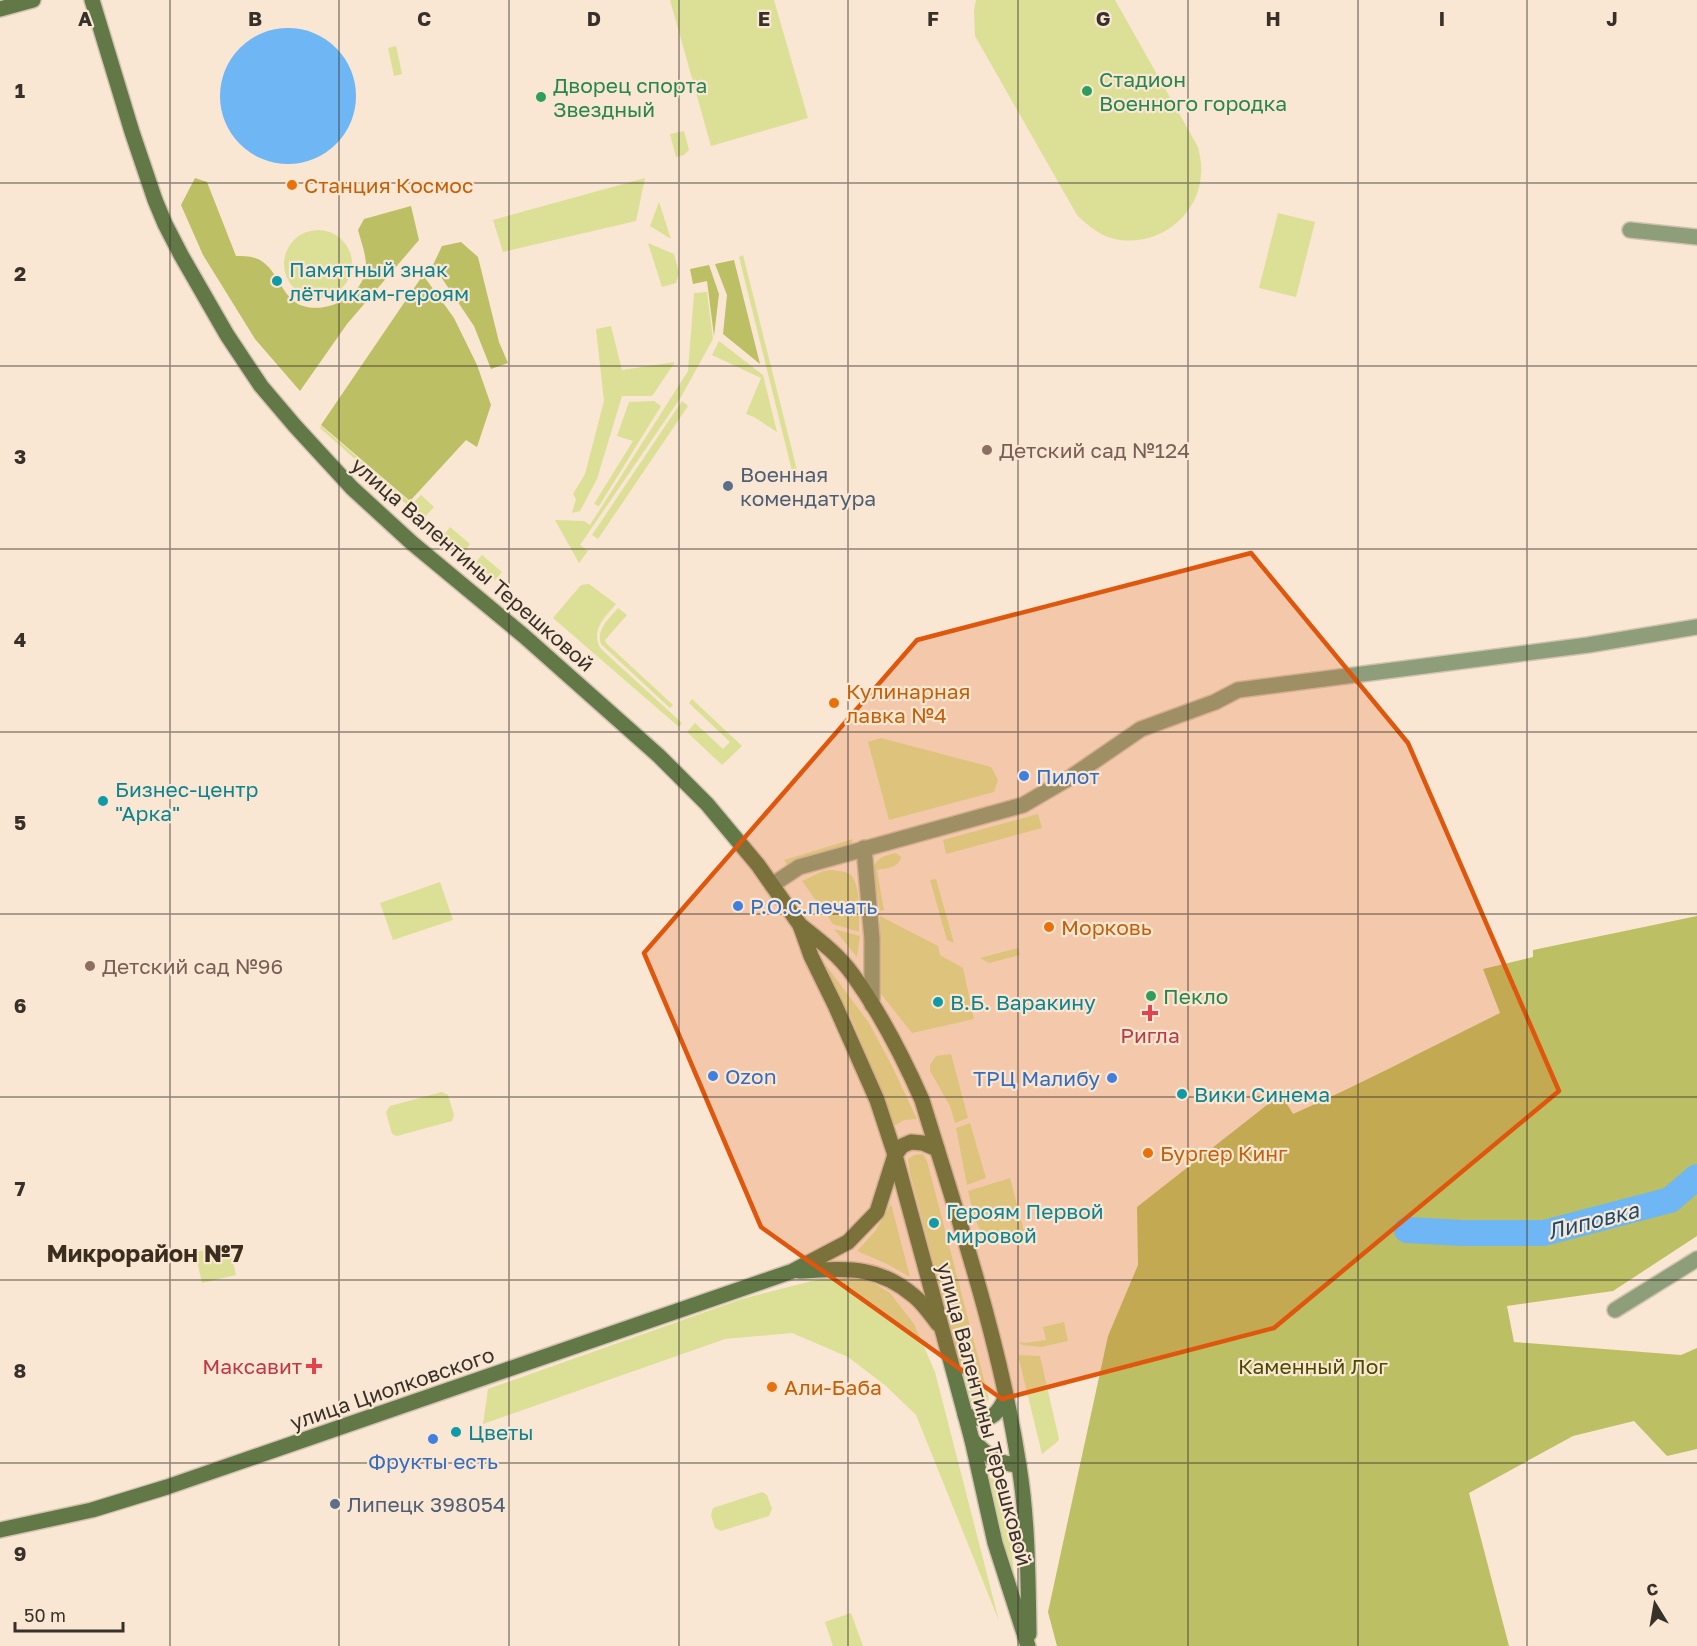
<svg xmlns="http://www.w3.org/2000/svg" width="1697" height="1646" font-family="'Golos Text',sans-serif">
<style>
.green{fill:#dcdf96}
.forest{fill:#bcbf63}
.water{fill:#6eb6f4}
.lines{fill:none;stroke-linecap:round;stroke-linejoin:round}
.river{stroke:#6eb6f4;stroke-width:26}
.street-casing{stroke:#d2c3b1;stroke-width:18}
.secondary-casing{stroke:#d2c3b1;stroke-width:18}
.street{stroke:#8e9e7b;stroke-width:15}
.secondary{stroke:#627846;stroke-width:15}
.marked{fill:#df570d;fill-opacity:0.2;stroke:#df570d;stroke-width:4.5;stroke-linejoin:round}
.grid{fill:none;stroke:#383129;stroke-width:1.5;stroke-opacity:0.55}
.leisure-dot{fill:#2e9e5b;stroke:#f9e7d3;stroke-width:2}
.food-dot{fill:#e8710a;stroke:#f9e7d3;stroke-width:2}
.culture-dot{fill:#0f9aa8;stroke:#f9e7d3;stroke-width:2}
.education-dot{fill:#8d6e63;stroke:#f9e7d3;stroke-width:2}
.service-dot{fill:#5c6f8a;stroke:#f9e7d3;stroke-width:2}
.shop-dot{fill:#3f7fe0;stroke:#f9e7d3;stroke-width:2}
.health-dot{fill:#e0444e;stroke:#f9e7d3;stroke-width:2}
.labels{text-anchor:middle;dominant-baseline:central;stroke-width:4.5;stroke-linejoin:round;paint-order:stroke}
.leisure-label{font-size:21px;fill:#27864d;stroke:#f9e7d3;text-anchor:start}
.food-label{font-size:21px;fill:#c56008;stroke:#f9e7d3;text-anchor:start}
.culture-label{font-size:21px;fill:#0d838f;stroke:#f9e7d3;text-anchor:start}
.education-label{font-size:21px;fill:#785e54;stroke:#f9e7d3;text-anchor:start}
.service-label{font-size:21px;fill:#4e5e75;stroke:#f9e7d3;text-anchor:start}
.street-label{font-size:21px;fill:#383129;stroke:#f9e7d3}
.shop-label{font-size:21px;fill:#366cbe;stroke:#f9e7d3;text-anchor:start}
.health-label{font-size:21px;fill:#be3a42;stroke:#f9e7d3}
.park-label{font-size:21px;fill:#4b4b00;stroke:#f9e7d3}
.water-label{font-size:22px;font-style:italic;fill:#184c75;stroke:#f9e7d3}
.quarter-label{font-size:24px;font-weight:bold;fill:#3c2e1e;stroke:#f9e7d3}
.grid-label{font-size:20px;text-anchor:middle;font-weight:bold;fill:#383129;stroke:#f9e7d3;stroke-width:4.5;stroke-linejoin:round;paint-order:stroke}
</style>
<rect width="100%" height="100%" fill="#f9e7d3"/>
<g class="green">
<path d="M670,0H774L808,118L711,146Z"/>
<path d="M976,0H1115L1198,147C1200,156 1202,165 1201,174C1199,218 1154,250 1111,238C1098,234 1087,225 1077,215L975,36L974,10Z"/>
<path d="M396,46L402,74L394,76L388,48Z"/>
<path d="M684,131L689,150L684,155L676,157L670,134Z"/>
<path d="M645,178L636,221L503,252L493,220Z"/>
<path d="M659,202L671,239L650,226Z"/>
<path d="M1278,213L1315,222L1296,297L1259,288Z"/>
<circle cx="318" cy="264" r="34"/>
<path d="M648,243L674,254L679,273L676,283L662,287Z"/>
<path d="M743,255L797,470L792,471L739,257Z"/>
<path d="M707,292L713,339L681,397L580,545L588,551L579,563L555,520L584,521L590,525L688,371L694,293Z"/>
<path d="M611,326L622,370L675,362L652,396H622L597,479L580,511L572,513L576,499L573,494L585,474L604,401L596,329Z"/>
<path d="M719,341L763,375L777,432L754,417L746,414L761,378L712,355Z"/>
<path d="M654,401L661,406L599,506L594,504L633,441L617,436L629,402Z"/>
<path d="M682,401L688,406L598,539L592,535Z"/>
<path d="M321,426L412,504L421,495L434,507L423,519L320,428Z"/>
<path d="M450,527L470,544L463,553L443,536Z"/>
<path d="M482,555L502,572L495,580L475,563Z"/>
<path d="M589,584L616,604C604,618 590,631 601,649L682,723L679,727L553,618L581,585Z"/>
<path d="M618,608L627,615L605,640L606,643L673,705L670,708L601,644C596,629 609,619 618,608Z"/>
<path d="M692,699L742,746L722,765L687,732L695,723L723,749L730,742L689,703Z"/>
<path d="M881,738L991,767L998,780L994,792L889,820L868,742Z"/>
<path d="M1038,814L1042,828L946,854L943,840Z"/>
<path d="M853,839L851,845L787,865L784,860Z"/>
<path d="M896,853L901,857C899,868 887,868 877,870L884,910L880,911L873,870C876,857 884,856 896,853Z"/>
<path d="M832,870C839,871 846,871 851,875C861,885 859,918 859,932L833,924L802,881L823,871Z"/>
<path d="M936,879L954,943L947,940L930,880Z"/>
<path d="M440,882L453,920L393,940L380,903Z"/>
<path d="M880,916L938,946L940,955L963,968L974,1019L912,1033L881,994L878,971Z"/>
<path d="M834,929L860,936L857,957Z"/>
<path d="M1018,948L1020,955L989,963L980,958Z"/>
<path d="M817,953L869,1023L892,1066L917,1119L904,1120L892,1127L871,1066L853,1022Z"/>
<path d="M951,1054L968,1118L955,1123L950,1106L930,1071V1065L936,1056Z"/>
<path d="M442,1092L448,1095L454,1115L452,1121L397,1136L392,1134L386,1112L390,1106Z"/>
<path d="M970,1123L986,1178L967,1185L956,1128Z"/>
<path d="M923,1154L927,1161L989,1399L984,1405L976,1407L970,1403L910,1173L908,1159L914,1155Z"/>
<path d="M1010,1178L1024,1231C1016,1235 1005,1241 997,1241C977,1242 972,1206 968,1191Z"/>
<path d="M891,1204L910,1277L887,1264L857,1251L876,1230Z"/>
<path d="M229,1245L236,1275L202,1283L195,1252Z"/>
<path d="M840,1276L871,1281L890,1293L914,1324L935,1372L999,1621L916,1415L886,1386L848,1357L792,1333L725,1339L483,1424L488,1389L742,1299L812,1281Z"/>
<path d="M1064,1322L1068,1341L1041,1347L1022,1345L1019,1342L1025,1343L1046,1340L1043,1327Z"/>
<path d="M1018,1355L1040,1356L1059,1439L1056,1443L1042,1454Z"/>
<path d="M983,1473L1006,1487L1015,1586H1011Z"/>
<path d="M762,1492L767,1495L772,1509L769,1516L721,1531L715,1528L711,1515L713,1508Z"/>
<path d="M851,1613L863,1646H833L825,1622Z"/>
</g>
<g class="forest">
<path d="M195,178L207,182L236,256C242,256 249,256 255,258C278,265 280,299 303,306C329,314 365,295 366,266C366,254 361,241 358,230L364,219L411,206L419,240L347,324L300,391L255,339L203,255L181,205Z"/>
<path d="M461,242L478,257L499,342L508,363L491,369L474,326L433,265L442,246Z"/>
<path d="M734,260L760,364L723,334L727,295L715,264Z"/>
<path d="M709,265L719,294L714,336L707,281L693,284L690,269Z"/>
<path d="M423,275L454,318L477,365L491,405L477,447L466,440L410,501L321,425Z"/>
<path d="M1697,916V1236L1613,1291L1507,1306L1514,1342L1681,1355L1697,1348V1449L1667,1456L1634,1421L1573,1436L1469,1493L1509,1646H1057L1048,1612L1108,1336L1138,1265L1137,1207L1281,1094L1293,1114C1363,1083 1431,1047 1500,1013L1483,969L1533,957V950Z"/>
</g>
<circle class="water" cx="288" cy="96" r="68"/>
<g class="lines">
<path class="river" d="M1407,1230L1462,1233H1544L1670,1200L1697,1177"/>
<defs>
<g id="street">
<path d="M1630,230L1697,237"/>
<path d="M864,848L872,939V1005"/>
<path d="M772,885L799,867L1023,805L1071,777L1141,729L1215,702L1238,690L1588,645L1697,627"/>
<path d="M1615,1310L1697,1259"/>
</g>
<g id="secondary">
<path d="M92,0L132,132L155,200L165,224L181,255L227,335L261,386L295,426L352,488L412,543L524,636L659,756L707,804L758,865L800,925L811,956L835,1005L877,1100L895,1155L972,1440L995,1543L1028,1646"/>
<path d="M0,9L33,0"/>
<path d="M800,925C819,940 839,955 853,975C881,1014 903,1057 922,1100C959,1221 1000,1341 1019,1466C1028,1521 1028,1578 1029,1634"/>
<path d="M799,1271C844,1269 877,1264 914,1296C923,1303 931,1315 938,1324"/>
<path d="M965,1415C988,1423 997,1418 1006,1396"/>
<path d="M972,1440C988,1455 996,1464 1019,1465"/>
<path d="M0,1530L92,1510L167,1487L793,1271L848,1242L877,1212L895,1155L902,1146L911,1142L923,1143L937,1149"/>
</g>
</defs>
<use href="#street" class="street-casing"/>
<use href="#secondary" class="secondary-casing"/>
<use href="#street" class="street"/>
<use href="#secondary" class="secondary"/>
</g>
<path class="marked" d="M1251,553L1408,743L1559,1091L1274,1328L1002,1399L761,1227L644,953L917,640Z"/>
<path class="grid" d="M170,0V1646M339,0V1646M509,0V1646M679,0V1646M848,0V1646M1018,0V1646M1188,0V1646M1358,0V1646M1527,0V1646M0,183H1697M0,366H1697M0,549H1697M0,732H1697M0,914H1697M0,1097H1697M0,1280H1697M0,1463H1697"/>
<g class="leisure-dot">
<circle cx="1087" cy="91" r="6"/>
<circle cx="541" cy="97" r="6"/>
<circle cx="1151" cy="996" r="6"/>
</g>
<g class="food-dot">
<circle cx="292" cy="185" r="6"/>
<circle cx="834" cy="703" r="6"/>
<circle cx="1049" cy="927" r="6"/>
<circle cx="1148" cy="1153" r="6"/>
<circle cx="772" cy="1387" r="6"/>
</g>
<g class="culture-dot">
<circle cx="277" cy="281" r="6"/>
<circle cx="103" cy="801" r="6"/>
<circle cx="938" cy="1002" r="6"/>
<circle cx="1182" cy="1094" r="6"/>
<circle cx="934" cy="1223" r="6"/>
<circle cx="456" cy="1432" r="6"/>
</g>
<g class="education-dot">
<circle cx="987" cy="450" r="6"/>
<circle cx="90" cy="966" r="6"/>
</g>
<g class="service-dot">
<circle cx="728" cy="486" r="6"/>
<circle cx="335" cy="1504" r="6"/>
</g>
<g class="shop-dot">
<circle cx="1024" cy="776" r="6"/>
<circle cx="738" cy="906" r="6"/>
<circle cx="713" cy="1076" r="6"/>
<circle cx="1112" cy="1078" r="6"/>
<circle cx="433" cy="1439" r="6"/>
</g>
<g class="health-dot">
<path d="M1147 1004h6v6h6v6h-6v6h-6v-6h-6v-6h6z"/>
<path d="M311 1357h6v6h6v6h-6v6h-6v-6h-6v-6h6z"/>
</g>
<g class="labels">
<g class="leisure-label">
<text x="1099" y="79">Стадион<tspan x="1099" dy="24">Военного городка</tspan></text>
<text x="553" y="85">Дворец спорта<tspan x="553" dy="24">Звездный</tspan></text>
<text x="1163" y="996">Пекло</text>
</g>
<g class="food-label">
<text x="304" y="185">Станция Космос</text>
<text x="846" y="691">Кулинарная<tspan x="846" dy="24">лавка №4</tspan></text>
<text x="1061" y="927">Морковь</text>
<text x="1160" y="1153">Бургер Кинг</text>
<text x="784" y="1387">Али-Баба</text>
</g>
<g class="culture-label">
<text x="289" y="269">Памятный знак<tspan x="289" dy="24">лётчикам-героям</tspan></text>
<text x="115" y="789">Бизнес-центр<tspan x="115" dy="24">"Арка"</tspan></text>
<text x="950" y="1002">В.Б. Варакину</text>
<text x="1194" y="1094">Вики Синема</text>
<text x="946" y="1211">Героям Первой<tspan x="946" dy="24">мировой</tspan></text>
<text x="468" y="1432">Цветы</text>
</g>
<g class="education-label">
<text x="999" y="450">Детский сад №124</text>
<text x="102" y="966">Детский сад №96</text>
</g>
<g class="service-label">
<text x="740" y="474">Военная<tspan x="740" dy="24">комендатура</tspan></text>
<text x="347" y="1504">Липецк 398054</text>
</g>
<g class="street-label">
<text transform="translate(473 564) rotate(41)">улица Валентины Терешковой</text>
<text transform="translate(392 1388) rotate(-19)">улица Циолковского</text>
<text transform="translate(985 1414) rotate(75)">улица Валентины Терешковой</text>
</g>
<g class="shop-label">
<text x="1036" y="776">Пилот</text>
<text x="750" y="906">Р.О.С.печать</text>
<text x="725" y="1076">Ozon</text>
<text x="1100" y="1078" text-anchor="end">ТРЦ Малибу</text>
<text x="433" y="1461" text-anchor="middle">Фрукты есть</text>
</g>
<g class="health-label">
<text x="1150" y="1035">Ригла</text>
<text x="302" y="1366" text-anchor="end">Максавит</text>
</g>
<g class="park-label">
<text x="1313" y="1366">Каменный Лог</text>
</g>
<g class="water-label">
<text transform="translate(1593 1220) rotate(-14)">Липовка</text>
</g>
<g class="quarter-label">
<text x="145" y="1252">Микрорайон №7</text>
</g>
</g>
<g class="grid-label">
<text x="85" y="26">A</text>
<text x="255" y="26">B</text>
<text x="424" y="26">C</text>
<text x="594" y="26">D</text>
<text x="764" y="26">E</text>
<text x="933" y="26">F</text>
<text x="1103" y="26">G</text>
<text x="1273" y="26">H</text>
<text x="1442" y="26">I</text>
<text x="1612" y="26">J</text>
<text x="20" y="98">1</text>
<text x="20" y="281">2</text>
<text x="20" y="464">3</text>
<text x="20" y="647">4</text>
<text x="20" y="830">5</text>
<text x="20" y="1013">6</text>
<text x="20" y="1196">7</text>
<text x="20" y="1378">8</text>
<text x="20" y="1561">9</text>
</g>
<g transform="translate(1655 1604) rotate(349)" stroke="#f9e7d3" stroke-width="4.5" paint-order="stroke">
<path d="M0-4.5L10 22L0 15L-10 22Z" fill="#383129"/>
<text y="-9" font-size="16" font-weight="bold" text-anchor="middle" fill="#383129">С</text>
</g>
<path d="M15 1622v9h108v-9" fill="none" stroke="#383129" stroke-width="3"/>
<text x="24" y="1622" font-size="18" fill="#383129" stroke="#f9e7d3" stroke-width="4.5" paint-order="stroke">50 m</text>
</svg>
